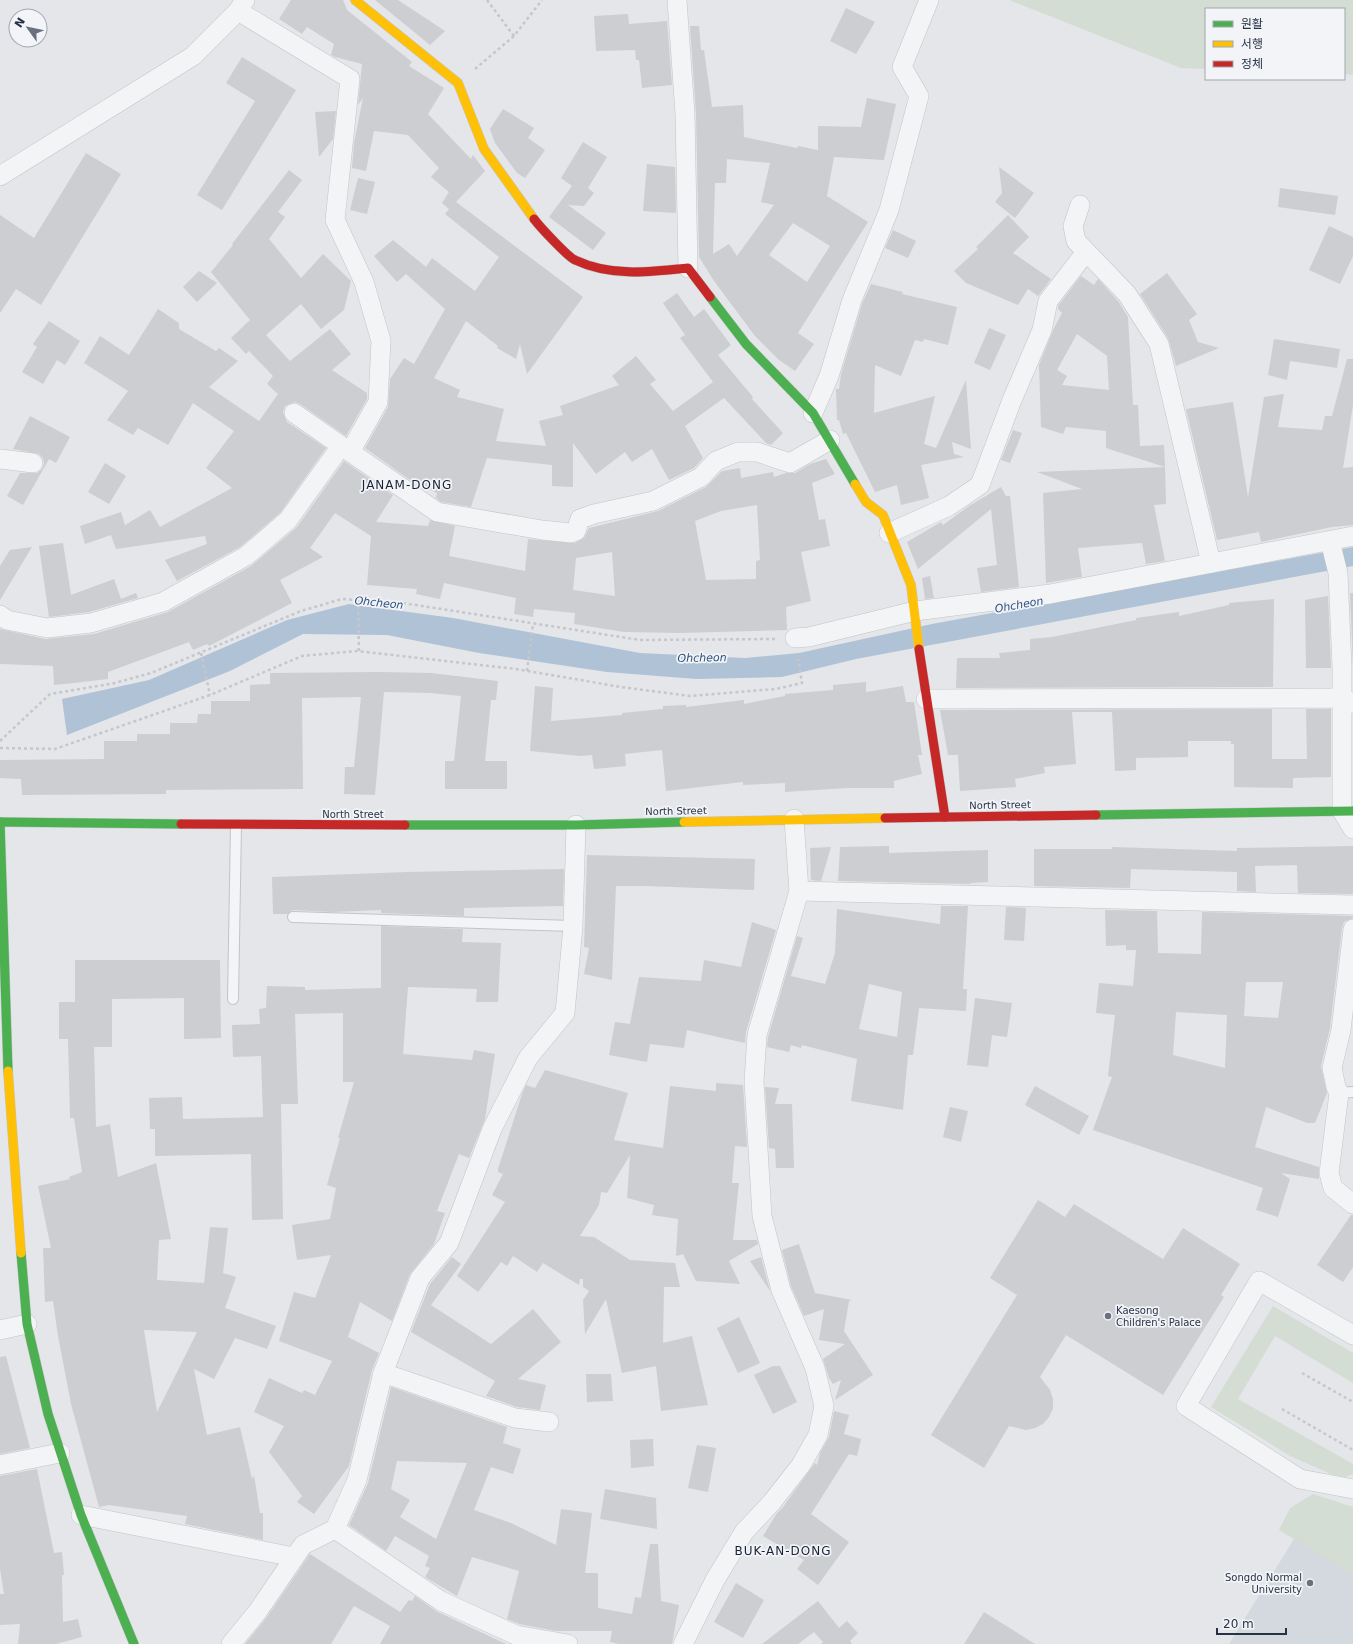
<svg xmlns="http://www.w3.org/2000/svg" width="1353" height="1644" font-family="'DejaVu Sans','Noto Sans KR',sans-serif">
<style>
.built{fill:#d4d9e0}
.green{fill:#d4ddd4}
.water{fill:#b0c2d6}
.building{fill:#ccced2;fill-rule:evenodd}
.lines{fill:none;stroke-linecap:round;stroke-linejoin:round}
.lane-casing{stroke:#c2c4c7;stroke-width:12}
.street-casing{stroke:#c2c4c7;stroke-width:20}
.fast-casing{stroke:#c2c4c7;stroke-width:10}
.slow-casing{stroke:#c2c4c7;stroke-width:10}
.jam-casing{stroke:#c2c4c7;stroke-width:10}
.path{stroke:#c5c7cc;stroke-width:2.5;stroke-dasharray:3 3;stroke-linecap:butt}
.lane{stroke:#f3f4f6;stroke-width:10}
.street{stroke:#f3f4f6;stroke-width:19}
.fast{stroke:#4caf50;stroke-width:9}
.slow{stroke:#ffc107;stroke-width:9}
.jam{stroke:#c62828;stroke-width:9}
.poi-dot{fill:#6a717e;stroke:#f2f4f8;stroke-width:1.5}
.labels{text-anchor:middle;dominant-baseline:central;stroke-width:3.5;stroke-linejoin:round;paint-order:stroke}
.street-label{font-size:10px;fill:#283245;stroke:#f2f4f8}
.poi-label{font-size:10px;fill:#283245;stroke:#f2f4f8;text-anchor:start}
.water-label{font-size:11px;font-style:italic;fill:#2e507d;stroke:#f2f4f8}
.quarter-label{font-size:12px;letter-spacing:1px;fill:#1a2336;stroke:#f2f4f8}
</style>
<rect width="100%" height="100%" fill="#e4e6e9"/>
<path class="built" d="M1312,1510L1353,1523V1644H1229Z"/>
<g class="green">
<path d="M1009,0H1353V75L1344,74V9H1206V69L1181,68Z"/>
<path d="M1273,1306L1353,1353V1383L1275,1336L1238,1399L1353,1464V1474L1345,1477L1333,1475L1290,1456L1211,1407Z"/>
<path d="M1313,1494L1353,1507V1575L1279,1530L1290,1508Z"/>
</g>
<path class="water" d="M1353,547V566L856,659L782,677L696,679L607,672L479,653L387,635L303,634L230,671L67,735L62,699L149,680L287,620L349,604L453,618L640,653L745,658L799,653L932,624Z"/>
<g class="building">
<path d="M291,0H343L347,10L412,62L409,66L444,88L428,114L471,159L473,155L485,171L456,202L583,297L527,374L520,344L516,359L497,348L498,346L466,321L434,378L460,390L457,397L504,409L496,441L546,446L539,421L563,415L560,406L619,385L612,376L636,356L656,380L650,384L673,411L713,382L680,338L685,335L663,303L677,293L694,317L704,309L731,345L718,355L753,397L752,399L783,433L771,445L766,443L724,398L685,426L703,458L694,468L669,480L652,449L632,462L625,452L596,474L573,443V487L552,486V465L487,458L471,507L441,502L436,498L437,493L410,480L365,448L388,407L390,379L404,358L414,364L445,309L406,274L397,282L374,256L393,240L426,267L432,258L475,291L499,257L445,214L449,209L442,203L449,192L431,177L439,168L408,135L374,131L366,171L352,168L354,143L363,98L358,105L362,64L335,57L331,55L334,44L307,27L302,34L279,19Z"/>
<path d="M375,0H398L445,31L430,45Z"/>
<path d="M846,8L875,22L856,54L830,41Z"/>
<path d="M628,14L629,24L667,21L672,85L642,88L639,60H636L635,50L596,51L594,16Z"/>
<path d="M690,26H699L701,50H704L712,107L743,105L744,137L797,148L798,146L818,150V126L861,127L867,98L896,104L884,160L834,157L827,196L868,222L798,333L814,344L795,371L779,360L755,336L714,281L699,257L696,114ZM727,159L770,163L761,202L774,205L737,256L729,244L713,254L715,183H726ZM793,223L830,246L807,282L769,255Z"/>
<path d="M242,57L296,90L222,210L197,195L255,101L226,83Z"/>
<path d="M503,109L534,128L528,138L545,150L525,178L517,173L495,143L490,129Z"/>
<path d="M336,111L333,139L319,157L315,112Z"/>
<path d="M583,142L607,157L588,188L594,193L584,206L568,205L606,233L593,250L549,217L572,186L561,178Z"/>
<path d="M86,153L121,174L41,305L16,289L0,313V215L34,238Z"/>
<path d="M647,164L675,167L676,213L643,211Z"/>
<path d="M999,167L1034,193L1015,218L995,202L1002,193Z"/>
<path d="M289,170L302,180L278,212L285,217L269,239L301,278L323,254L351,281L344,310L321,329L301,304L266,335L290,361L330,329L351,354L332,370L367,393V399L346,436L300,404L295,402L285,406L283,412L287,422L326,448L280,513L240,547L177,581L165,560L207,544L205,536L116,549L111,535L85,544L80,526L121,512L125,525L150,510L160,527L232,488L206,468L234,431L193,403L168,445L138,428L133,435L107,420L128,391L84,363L100,336L129,355L158,309L179,323V329L216,351L219,348L238,361L209,387L259,421L278,394L267,384L273,376L249,351L246,354L231,338L250,320L211,272L233,245L232,244Z"/>
<path d="M358,178L375,182L367,214L350,210Z"/>
<path d="M1280,188L1338,196L1335,215L1278,207Z"/>
<path d="M1008,215L1029,237L1013,253L1051,279L1038,296L1028,289L1018,305L966,283L954,271L978,249L976,247Z"/>
<path d="M1329,226L1353,237V256L1340,284L1309,270Z"/>
<path d="M893,230L916,241L908,258L885,248Z"/>
<path d="M199,271L217,283L197,302L183,287Z"/>
<path d="M1167,273L1197,314L1189,320L1198,342L1219,348L1176,366L1168,338L1140,294Z"/>
<path d="M1081,276L1094,285L1098,279L1118,301L1128,317L1133,405H1138L1140,446L1164,445L1165,467L1106,448V431L1066,427L1063,434L1041,427L1039,365L1054,328L1062,313L1058,309V306ZM1077,334L1107,356L1109,390L1062,385L1067,376L1057,370Z"/>
<path d="M871,284L903,292L902,294L957,307L948,345L924,339L923,342L915,340L901,376L875,365L874,413L935,396L924,444L936,448L966,380L971,449L952,442L954,454L964,457L921,465L929,498L901,505L897,485L875,492L846,433L843,434L839,420H837L836,389H839L841,374L862,304Z"/>
<path d="M49,321L80,341L65,365L57,360L43,384L22,372L37,347L33,344Z"/>
<path d="M989,328L1006,335L990,370L974,363Z"/>
<path d="M1274,339L1340,349L1337,368L1290,361L1287,380L1268,375Z"/>
<path d="M1347,359H1353V405L1343,468L1353,467V525L1332,527L1261,542L1259,532L1217,540L1186,409L1233,402L1248,497L1264,397L1284,394L1278,427L1322,430L1325,416H1332Z"/>
<path d="M30,416L70,437L56,463L49,459L23,505L7,496L20,473H37L42,469L44,464L43,458L39,454L13,449Z"/>
<path d="M1013,430L1022,433L1010,463L1001,460Z"/>
<path d="M826,459L835,474L812,483L819,520L825,519L830,546L801,552L811,601L786,607L787,630L679,633L624,632L574,624L575,613L534,609L533,617L514,614L516,598L444,583L440,599L416,594L417,589L367,585L371,536L335,513L310,548L323,557L280,580L292,603L209,646L207,644L193,650L189,642L108,672V679L74,683L54,685L53,666L0,664V629L45,639L94,634L168,612L251,566L297,527L344,461L393,495L376,522L428,526L430,520L455,526L449,556L525,571L528,539L575,543L584,538L589,528L658,511L706,487L722,471L740,468L741,478L773,472L774,477L786,473H795L810,464ZM757,505L760,560L756,561V579L706,580L695,521L721,511ZM612,552L615,596L573,590L576,558Z"/>
<path d="M105,463L126,476L109,504L88,492Z"/>
<path d="M1165,467L1166,504L1154,505L1165,561L1146,564L1142,543L1078,548L1082,577L1046,583L1043,493L1082,489L1037,472Z"/>
<path d="M1001,487L1006,496H1010L1019,587L981,592L977,568L997,565L991,509L918,569L907,542L941,522L943,525L969,506Z"/>
<path d="M63,543L71,595L114,579L121,599L136,593L138,598L89,612L49,617L39,546Z"/>
<path d="M32,547L0,600V566L10,550Z"/>
<path d="M930,576L934,598L925,599L922,578Z"/>
<path d="M1350,593H1353V667Z"/>
<path d="M1328,596L1331,668H1306L1305,600Z"/>
<path d="M1274,599L1273,687L956,688L957,658H1000L999,653L1030,650V639L1052,637L1136,620V618L1179,612V616L1229,605V603Z"/>
<path d="M380,672L431,673L498,681L496,700H491L485,761H507V789H445V761H454L461,696L430,693L384,692L375,795L344,794L345,767H354L361,697L302,698L303,789L166,790V794L22,795L21,779L0,778V760L104,759V741H137V734H170V723H197L198,714H211V701H250V685L270,684V673Z"/>
<path d="M866,682V692L903,686L906,702H914L922,755H918L922,774L894,781V788H847L785,792V783L743,785V782L666,791L662,750L625,754L626,766L594,769L592,755L580,756L530,751L535,686L553,688L551,721L622,715V713L663,709V706L686,705V707L744,700V704L785,696V694L833,690V685Z"/>
<path d="M1272,709V759H1307L1306,709H1331V777L1293,778V788L1234,787V744H1231V741H1188V757L1136,758V770L1115,771L1112,712H1072L1076,764L1044,767L1045,773L1015,779L1016,787L960,791L958,755H948L940,710Z"/>
<path d="M889,846V853L988,850V882L970,883V884L838,881L840,847Z"/>
<path d="M1353,846V894L1298,893L1297,865L1255,866L1256,892L1237,891V872L1131,869L1130,888L1034,886V849H1112V847L1237,851V848Z"/>
<path d="M831,847L821,881L811,880L810,848Z"/>
<path d="M587,855L755,859L754,890L645,886H616L612,980L584,974L589,948L584,947Z"/>
<path d="M564,869L563,906L464,908V916L381,913V910L332,912L293,910L288,914H273L272,877L407,872Z"/>
<path d="M941,906H968L963,989H967L966,1011L919,1008L913,1055H908L903,1110L851,1101L857,1059L802,1045L801,1048L791,1045L789,1052L767,1047L768,1037L797,936L803,938L791,976L825,984L835,953L837,909L940,924ZM869,984L902,992L897,1037L859,1029Z"/>
<path d="M1006,907L1026,908L1024,941L1004,940Z"/>
<path d="M1105,910L1157,911L1158,953L1201,954L1202,912L1353,916V918L1344,922L1342,928L1330,1028L1321,1066L1327,1093L1315,1123H1307L1266,1107L1255,1147L1319,1167V1179L1281,1173L1290,1179L1278,1217L1256,1210L1263,1188L1093,1130L1112,1077L1108,1076L1115,1015L1096,1013L1099,983L1133,986L1136,950H1126V945L1106,946ZM1246,982H1283L1278,1018L1227,1015L1225,1068L1173,1055L1176,1012L1244,1016Z"/>
<path d="M752,922L776,930L746,1032L745,1043L687,1030L684,1048L650,1044L647,1062L609,1055L615,1022L630,1024L639,977L701,981L704,960L741,967Z"/>
<path d="M381,926L463,929L462,942L501,943L498,1002H476L477,989L408,987L403,1054L472,1060L474,1050L495,1054L485,1119L469,1158L459,1154L437,1211L445,1213L434,1244L410,1274L392,1321L360,1302L348,1337L379,1353L372,1370L349,1466L314,1514L297,1502L302,1496L269,1452L284,1426L254,1412L269,1378L302,1393L304,1390L315,1395L332,1361L279,1341L294,1292L315,1298L331,1255L297,1260L292,1225L330,1219L336,1188L327,1185L340,1138H338L354,1082H343V1013L295,1014L298,1104H281L283,1219L252,1220L251,1154L155,1156V1129H150L149,1098L182,1097L183,1119L263,1117L261,1056L233,1057L232,1025L260,1024L259,1009L266,1008L267,986L305,987V990L381,988Z"/>
<path d="M75,960H220L221,1038L184,1039V998L112,999V1047H94L96,1127L110,1124L118,1177L156,1163L171,1239L159,1240L157,1280L204,1283L210,1227L228,1228L223,1273L236,1277L225,1308L276,1326L267,1349L235,1338L214,1379L194,1369L207,1435L240,1427L252,1479L254,1475L260,1513H263V1540L185,1524L187,1516L109,1505L99,1507L71,1404L58,1336L53,1301L45,1302L43,1248H51L38,1186L70,1179L69,1177L82,1172L74,1118H70L68,1039H59V1002H75ZM144,1330L197,1332L157,1412Z"/>
<path d="M975,998L1012,1003L1007,1037L992,1035L988,1067L967,1065Z"/>
<path d="M545,1070L628,1093L614,1140L663,1148L670,1086L716,1091V1083L743,1085L747,1147L735,1146L732,1183H739L733,1240H757L758,1244L729,1261L740,1284L696,1281L683,1254L676,1256L678,1219L652,1215L654,1205L627,1198L630,1155L607,1193L601,1192L599,1205L580,1236L594,1237L630,1260L675,1263L680,1287H664L663,1343L692,1336L708,1405L661,1411L656,1366L622,1373L606,1299L585,1334L583,1300L589,1291L583,1287V1279H580L579,1285L543,1263L537,1272L513,1256L507,1266L501,1262L478,1292L457,1276L505,1202L492,1195L503,1174L498,1172V1169L522,1094L526,1085L535,1088Z"/>
<path d="M1035,1086L1089,1116L1079,1135L1025,1105Z"/>
<path d="M765,1087L779,1088L775,1104H792L794,1168H776L775,1149L769,1148Z"/>
<path d="M950,1107L968,1111L961,1142L943,1137Z"/>
<path d="M1038,1200L1065,1217L1074,1204L1163,1259L1183,1228L1240,1264L1221,1295L1224,1297L1163,1395L1066,1335L1040,1377L1050,1390L1053,1399V1409L1049,1417L1043,1424L1035,1428L1026,1430L1009,1426L984,1468L931,1435L1017,1295L990,1278Z"/>
<path d="M1351,1215H1353V1267L1343,1282L1317,1265Z"/>
<path d="M799,1244L815,1293L852,1300L849,1301L844,1331L873,1375L835,1400L841,1380L833,1384L829,1378L823,1359L845,1344L819,1340L824,1309L804,1316L791,1286L782,1250Z"/>
<path d="M452,1257L461,1264L431,1305L491,1344L533,1309L561,1342L518,1379L546,1385L540,1410L517,1407L486,1396L495,1381L411,1332L430,1284Z"/>
<path d="M761,1257L770,1291L750,1261Z"/>
<path d="M739,1317L760,1363L738,1373L717,1328Z"/>
<path d="M6,1356L30,1448L0,1454V1357Z"/>
<path d="M773,1366H780L797,1402L773,1414L754,1375Z"/>
<path d="M586,1374H611L613,1401L587,1402Z"/>
<path d="M391,1387L507,1427L503,1443L521,1449L513,1474L491,1467L474,1510L511,1523L556,1545L561,1509L592,1513L585,1573H598V1608L632,1614L635,1597L641,1598L650,1544H658L661,1601L679,1605L672,1644H619L610,1642L612,1631H556L519,1624L507,1619L519,1571L472,1557L457,1596L425,1577L430,1568L425,1566L429,1556L395,1536L386,1551L349,1525L368,1483ZM397,1461L467,1463L436,1539L400,1517L410,1500L391,1489Z"/>
<path d="M834,1411L849,1415L844,1434L861,1439L857,1456L849,1454L811,1514L849,1542L818,1585L797,1569L804,1560L763,1536L777,1513L783,1507L815,1463L817,1465L820,1453L829,1437Z"/>
<path d="M653,1439L654,1466L631,1468L630,1440Z"/>
<path d="M697,1445L716,1448L708,1492L688,1488Z"/>
<path d="M37,1469L54,1553L62,1552L64,1575H62L63,1622L78,1619L82,1637L56,1644H18L20,1624L0,1625V1594H4L0,1569V1476Z"/>
<path d="M605,1489L656,1498L657,1529L600,1519Z"/>
<path d="M310,1554L400,1612L409,1600L412,1601L415,1596L436,1611L506,1644H380L390,1626L354,1606L331,1644H245L267,1617Z"/>
<path d="M736,1583L764,1600L743,1638L714,1622Z"/>
<path d="M818,1601L839,1628L847,1621L858,1633L850,1641L852,1644H821L823,1642L814,1632L798,1644H762Z"/>
<path d="M984,1612L1035,1644H964Z"/>
</g>
<g class="lines">
<defs>
<g id="lane">
<path d="M293,917L573,926"/>
<path d="M233,999L236,825"/>
<path d="M1339,1093L1353,1092"/>
</g>
<g id="street">
<path d="M677,0L685,114L688,268"/>
<path d="M238,11L350,79L335,220L364,282L381,341L378,402L350,452"/>
<path d="M0,176L193,56L238,11L245,0"/>
<path d="M1080,205L1073,226L1076,241L1127,294L1159,344L1211,563"/>
<path d="M294,413L437,512L542,530L571,533L576,531L580,519L594,514L653,501L701,477L716,461L738,452H757L790,463L830,440"/>
<path d="M813,413L829,376L852,300L889,210L919,96L902,67L929,0"/>
<path d="M0,459L33,463"/>
<path d="M889,533L949,506L980,485L1012,400L1042,330L1048,301L1086,252"/>
<path d="M1330,541L1338,573L1342,668V811L1353,829"/>
<path d="M0,615L7,620L47,628L91,623L163,602L246,556L288,520L341,446"/>
<path d="M795,638L809,637L915,611L1050,594L1353,536"/>
<path d="M926,699L1342,698L1353,703"/>
<path d="M799,891L1353,905"/>
<path d="M1353,929L1341,1030L1332,1068L1336,1087L1339,1093L1329,1173L1333,1188L1353,1204"/>
<path d="M0,1330L27,1324"/>
<path d="M1353,1335L1259,1281L1186,1406L1300,1479L1353,1489"/>
<path d="M383,1373L515,1418L549,1422"/>
<path d="M0,1465L60,1453"/>
<path d="M81,1515L294,1557"/>
<path d="M335,1529L441,1601L516,1635L568,1644"/>
<path d="M231,1644L258,1611L303,1545L335,1529L357,1480L383,1373L420,1278L449,1243L492,1129L528,1058L565,1013L573,926L576,825"/>
<path d="M683,1644L715,1580L744,1532L772,1502L801,1465L818,1435L824,1406L815,1368L781,1290L762,1216L754,1081L757,1035L799,891L794,819"/>
</g>
<g id="fast">
<path d="M710,297L746,344L813,413L855,484"/>
<path d="M1096,815L1353,811"/>
<path d="M0,822L181,824"/>
<path d="M0,822L8,1071"/>
<path d="M405,825H576L684,822"/>
<path d="M21,1253L27,1324L48,1414L81,1515L134,1644"/>
</g>
<g id="slow">
<path d="M355,0L458,83L484,149L534,219"/>
<path d="M855,484L866,502L883,515L911,585L919,649"/>
<path d="M684,822L885,818"/>
<path d="M8,1071L21,1253"/>
</g>
<g id="jam">
<path d="M534,219C540,227 568,257 575,260C611,277 650,272 688,268L710,297"/>
<path d="M919,649L945,817"/>
<path d="M885,818L1096,815"/>
<path d="M181,824L405,825"/>
</g>
</defs>
<use href="#lane" class="lane-casing"/>
<use href="#street" class="street-casing"/>
<use href="#fast" class="fast-casing"/>
<use href="#slow" class="slow-casing"/>
<use href="#jam" class="jam-casing"/>
<g class="path">
<path d="M487,0L514,36"/>
<path d="M475,69L514,36L542,0"/>
<path d="M358,600L359,651"/>
<path d="M201,653L210,695"/>
<path d="M527,671L533,624"/>
<path d="M0,741L50,694L115,683L151,673L301,611L342,599L403,603L640,640L775,639"/>
<path d="M0,748L55,749L210,695L302,656L357,651L516,669L621,687L690,696L776,689L802,683L798,659"/>
<path d="M1302,1373L1353,1402"/>
<path d="M1282,1409L1353,1450"/>
</g>
<use href="#lane" class="lane"/>
<use href="#street" class="street"/>
<use href="#fast" class="fast"/>
<use href="#slow" class="slow"/>
<use href="#jam" class="jam"/>
</g>
<g class="poi-dot">
<circle cx="1108" cy="1316" r="4"/>
<circle cx="1310" cy="1583" r="4"/>
</g>
<g class="labels">
<g class="street-label">
<text transform="translate(1000 805) rotate(-1)">North Street</text>
<text transform="translate(676 811) rotate(-1)">North Street</text>
<text x="353" y="814">North Street</text>
</g>
<g class="poi-label">
<text x="1116" y="1310">Kaesong<tspan x="1116" dy="12">Children's Palace</tspan></text>
<text x="1302" y="1577" text-anchor="end">Songdo Normal<tspan x="1302" dy="12">University</tspan></text>
</g>
<g class="water-label">
<text transform="translate(379 603) rotate(6)">Ohcheon</text>
<text transform="translate(1019 605) rotate(-10)">Ohcheon</text>
<text transform="translate(702 658) rotate(-1)">Ohcheon</text>
</g>
<g class="quarter-label">
<text x="407" y="485">JANAM-DONG</text>
<text x="783" y="1551">BUK-AN-DONG</text>
</g>
</g>
<rect x="1205" y="8" width="140" height="72" fill="#f2f4f8" stroke="#a1a6b0"/>
<rect x="1213" y="21" width="20" height="6" fill="#4caf50" stroke="#a1a6b0"/>
<text x="1241" y="28" font-size="12" fill="#283245">원활</text>
<rect x="1213" y="41" width="20" height="6" fill="#ffc107" stroke="#a1a6b0"/>
<text x="1241" y="48" font-size="12" fill="#283245">서행</text>
<rect x="1213" y="61" width="20" height="6" fill="#c62828" stroke="#a1a6b0"/>
<text x="1241" y="68" font-size="12" fill="#283245">정체</text>
<g transform="translate(28 28) rotate(303)"><circle r="19" fill="#f2f4f8" stroke="#a1a6b0"/>
<path d="M0-3L7 15L0 10L-7 15Z" fill="#6a717e"/>
<text y="-6" font-size="11" font-weight="bold" text-anchor="middle" fill="#283245">N</text>
</g>
<path d="M1217 1628v6h69v-6" fill="none" stroke="#283245" stroke-width="2"/>
<text x="1223" y="1628" font-size="12" fill="#283245" stroke="#f2f4f8" stroke-width="3" paint-order="stroke">20 m</text>
</svg>
